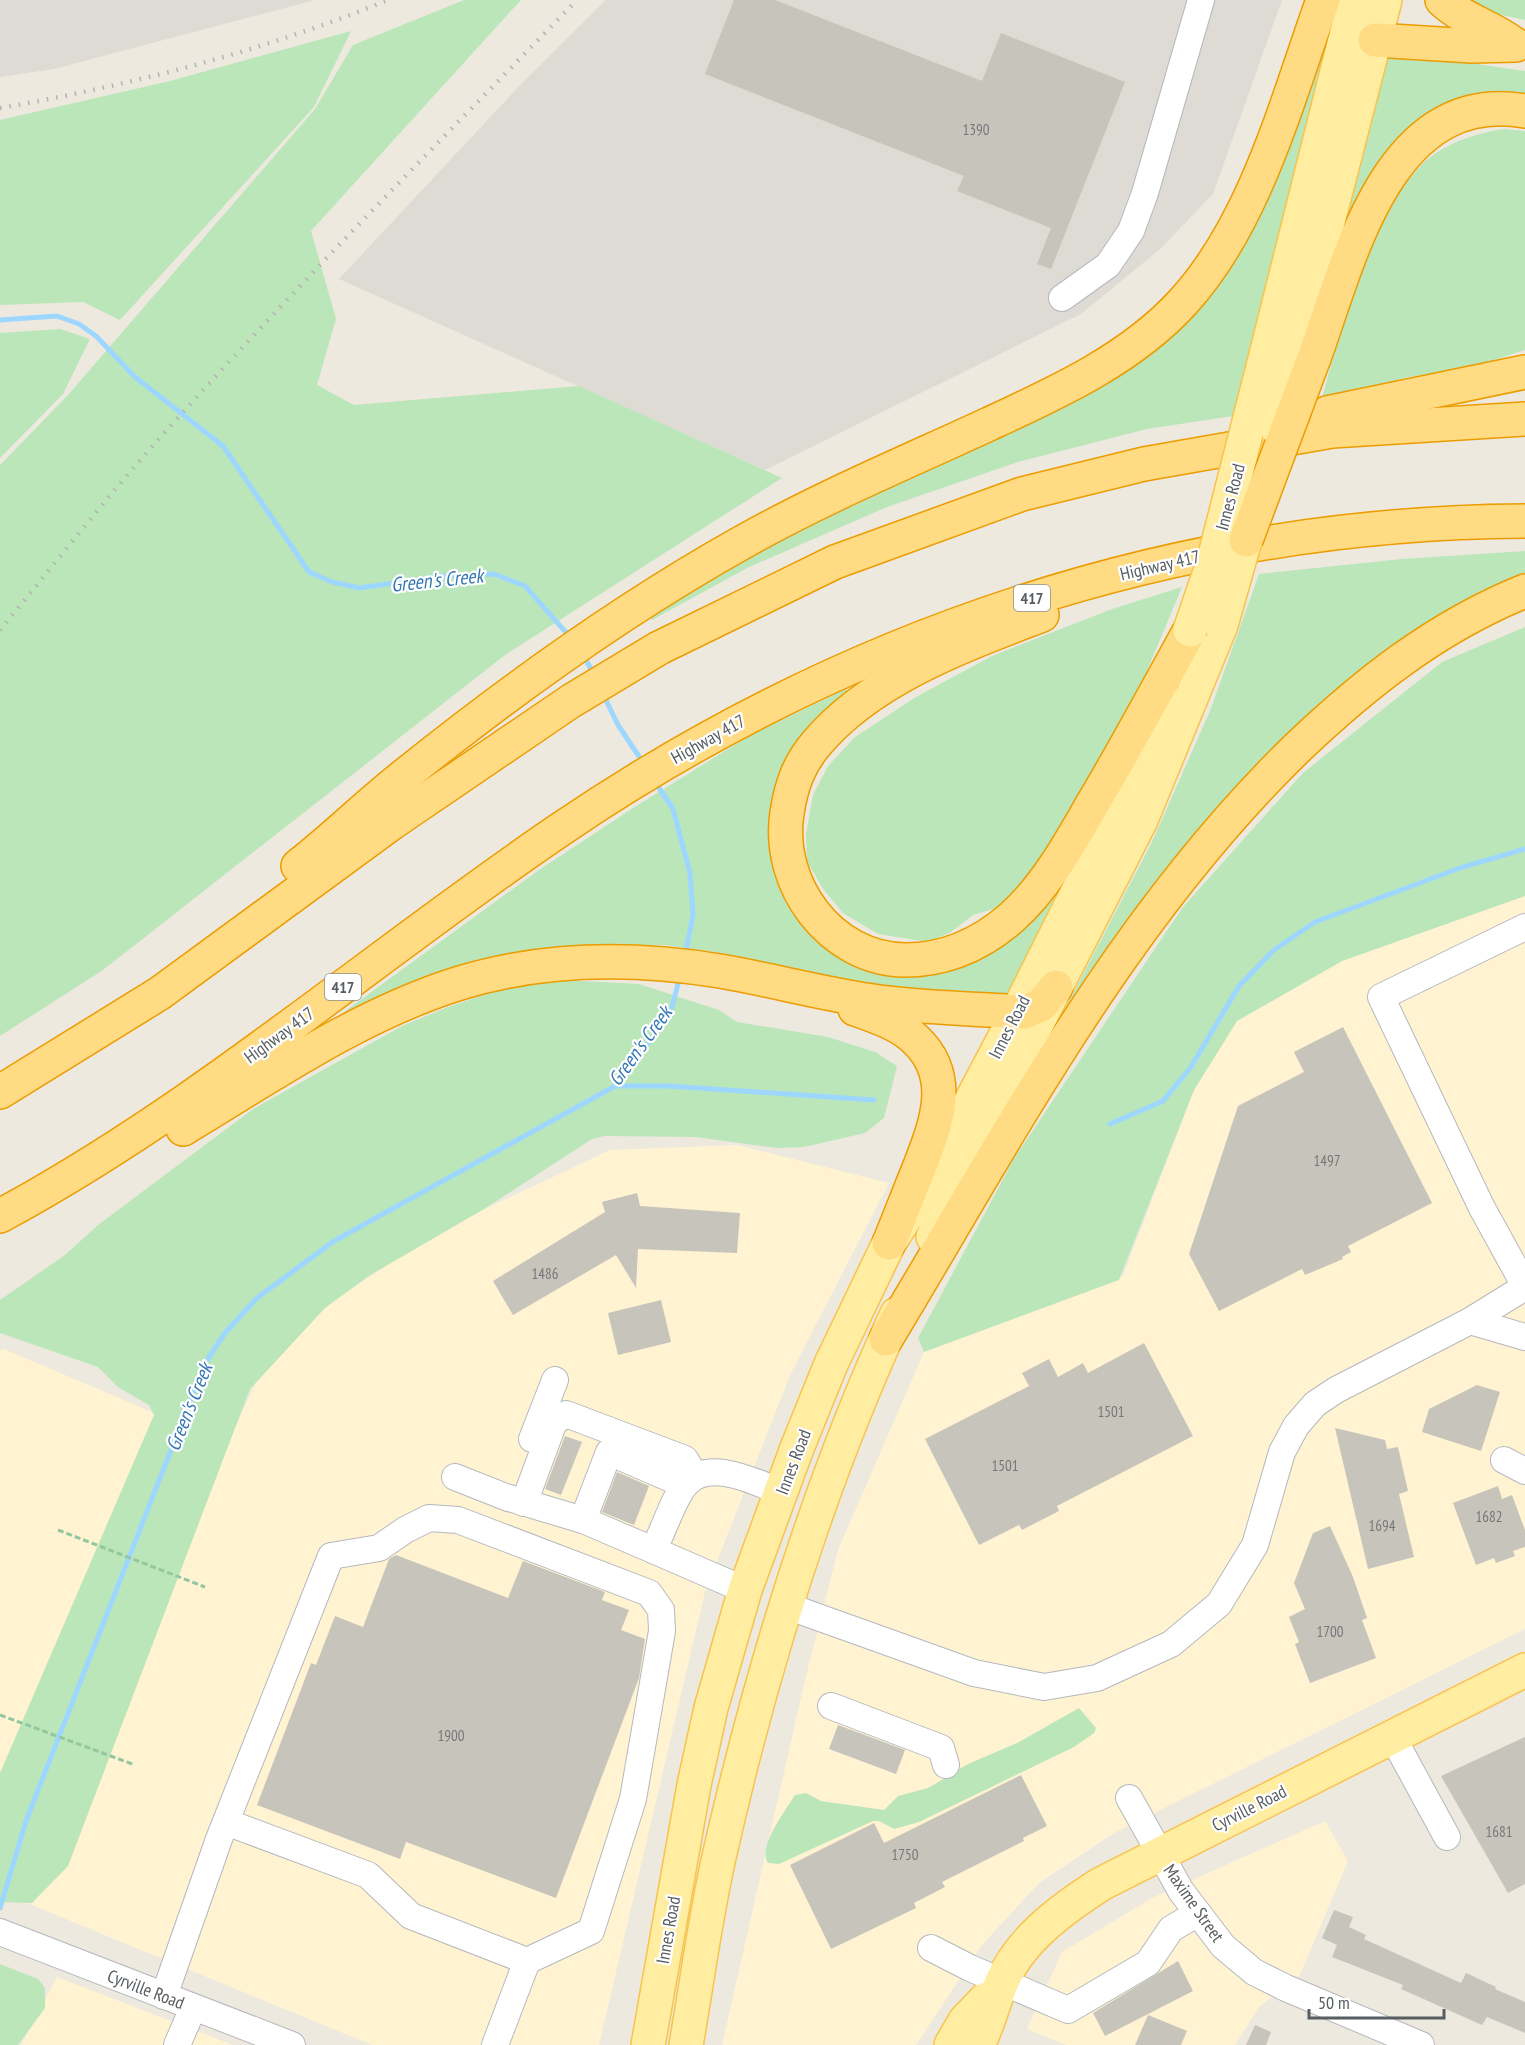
<svg xmlns="http://www.w3.org/2000/svg" width="1525" height="2045" font-family="'PT Sans Narrow',sans-serif">
<style>
.commercial{fill:#fff3d2}
.industrial{fill:#dddbd4}
.green{fill:#bbe6ba}
.lines{fill:none;stroke-linecap:round;stroke-linejoin:round}
.stream{stroke:#9dd7ff;stroke-width:5}
.building{fill:#c7c4bc}
.minor-casing{stroke:#b5b8bd;stroke-width:28}
.major-casing{stroke:#f8c34d;stroke-width:36}
.highway-casing{stroke:#ec9c00;stroke-width:36}
.path{stroke:#92c7a0;stroke-width:3;stroke-dasharray:6 3;stroke-linecap:butt}
.minor{stroke:#fff;stroke-width:26}
.major{stroke:#ffeda2;stroke-width:33}
.highway{stroke:#ffdc84;stroke-width:33}
.rail{stroke:#b1b2b2;stroke-width:4.5;stroke-dasharray:1.5 8;stroke-linecap:butt}
.major-bridge-casing{stroke:#f8c34d;stroke-width:36;stroke-linecap:butt}
.highway-bridge-casing{stroke:#ec9c00;stroke-width:36;stroke-linecap:butt}
.major-bridge{stroke:#ffeda2;stroke-width:33}
.highway-bridge{stroke:#ffdc84;stroke-width:33}
.labels{text-anchor:middle;dominant-baseline:central;stroke-width:4.5;stroke-linejoin:round;paint-order:stroke}
.number-label{font-size:15px;fill:#747778}
.shield{fill:#fff;stroke:#8a8e90;stroke-width:1.5}
.shield-label{font-size:16px;font-weight:bold;fill:#585d61}
.street-label{font-size:18px;fill:#585d61;stroke:#fff}
.water-label{font-size:20px;font-style:italic;fill:#3678b5;stroke:#fff}
</style>
<rect width="100%" height="100%" fill="#ede9df"/>
<g class="commercial">
<path d="M1525,896V1629L1114,1833L1039,1883L982,1945L916,2045H722L806,1676L838,1550L924,1352L1123,1276L1194,1090L1237,1021L1342,961Z"/>
<path d="M737,1145L889,1183L791,1373L705,1592L599,2045H372L0,1892V1350L4,1349L227,1444L275,1342L430,1235L610,1150Z"/>
<path d="M1325,1821L1348,1861L1300,1975L1259,2007L1235,2045H1066L1027,2029L1062,1952L1154,1897Z"/>
<path d="M57,1977L233,2045H21Z"/>
</g>
<g class="industrial">
<path d="M0,0H315L54,69L0,77Z"/>
<path d="M606,0H1282L1213,194L1159,250L1081,314L765,470L339,279L525,80Z"/>
</g>
<g class="green">
<path d="M464,0H521L311,231L336,319L317,385L354,405L579,386L782,478L505,655L103,970L0,1036V465L68,395L315,109L353,45Z"/>
<path d="M1459,0H1525V20L1475,9Z"/>
<path d="M1327,17L1338,20L1233,416L1147,429L1018,462L887,507L747,568L652,620L646,612L1176,326Z"/>
<path d="M351,31L314,107L120,320L83,302L0,305V120L170,81Z"/>
<path d="M1386,51L1525,71V100L1482,99L1338,238Z"/>
<path d="M1504,129L1525,131V350L1473,367L1409,377L1322,399C1338,335 1380,189 1436,153C1458,139 1479,133 1504,129Z"/>
<path d="M60,329L90,339L63,394L0,458V333Z"/>
<path d="M1525,551V584L1409,641L1055,1028L1152,842L1210,711L1259,574L1402,559Z"/>
<path d="M1182,587L1139,690L1048,853L1004,906L973,915L951,932L928,942L878,934L843,913L823,889L807,861L806,834L813,795L828,766L855,737L916,697L992,656L1112,609Z"/>
<path d="M1525,627V896L1342,961L1237,1021L1194,1090L1119,1280L924,1352L918,1338L1015,1157L1183,907L1303,773L1442,662Z"/>
<path d="M846,689L852,698L827,716L784,887L899,972L1066,874L1029,966L1011,997L916,992L837,981L722,953L663,945L605,946L300,1044L539,870L630,810L749,736Z"/>
<path d="M565,980L639,984L719,1010L737,1022L828,1037L875,1052L897,1066L884,1118L865,1133L804,1147L778,1148L695,1137L604,1136L592,1139L484,1209L367,1277L325,1308L250,1389L68,1866L32,1903L0,1902V1773L154,1415L149,1405L118,1387L98,1367L0,1333V1300L65,1255L98,1225L253,1109L402,1026L448,1007L517,984Z"/>
<path d="M1079,1708L1096,1728L1094,1733L1074,1747L919,1822L894,1829L879,1821H873L779,1864L768,1863C757,1847 786,1810 795,1795L806,1793L821,1801L884,1810L898,1796L928,1788L968,1764L1019,1742Z"/>
<path d="M0,1964L38,1979L45,1988V2008L18,2045H0Z"/>
</g>
<g class="lines">
<g class="stream">
<path d="M0,320L57,316L79,324L96,336L135,377L223,446L309,572L332,582L359,588L444,576L494,574L525,586L570,637"/>
<path d="M583,654L594,675"/>
<path d="M603,694L618,725L644,764"/>
<path d="M655,782L673,809L690,873L693,915L685,956"/>
<path d="M615,1086H669L874,1100"/>
<path d="M1110,1124L1163,1101L1191,1067L1239,986L1274,950L1315,922L1460,868L1525,849"/>
<path d="M0,1908L26,1821L205,1363L225,1333L257,1298L334,1241L615,1086L650,1041L672,1007L680,976"/>
</g>
</g>
<g class="building">
<path d="M734,0H775L982,81L1001,33L1125,82L1051,269L1037,264L1051,228L957,191L964,176L705,74Z"/>
<path d="M1343,1027L1432,1203L1348,1246L1351,1252L1342,1257L1343,1259L1305,1275L1302,1269L1219,1311L1189,1254L1238,1106L1304,1072L1294,1052Z"/>
<path d="M637,1193L640,1206L740,1213L737,1253L638,1249L636,1288L616,1255L513,1315L493,1281L605,1212L602,1202Z"/>
<path d="M661,1300L671,1342L618,1355L608,1313Z"/>
<path d="M1144,1343L1193,1436L1057,1506L1059,1511L1022,1530L1019,1525L979,1545L925,1439L1029,1386L1022,1373L1049,1359L1058,1377L1083,1363L1088,1373Z"/>
<path d="M1477,1385L1500,1392L1481,1451L1422,1432L1429,1409Z"/>
<path d="M1335,1428L1385,1440L1387,1449L1398,1447L1408,1491L1399,1494L1414,1557L1368,1569Z"/>
<path d="M565,1436L582,1442L561,1495L545,1489Z"/>
<path d="M617,1472L649,1486L634,1525L602,1512Z"/>
<path d="M1498,1486L1502,1499L1512,1495L1525,1530V1547L1513,1551L1515,1556L1496,1563L1494,1558L1476,1565L1453,1503Z"/>
<path d="M1330,1526L1353,1577L1367,1618L1362,1620L1376,1658L1310,1683L1295,1644L1299,1642L1289,1617L1305,1609L1294,1583L1313,1533Z"/>
<path d="M396,1555L508,1598L523,1561L605,1592L602,1600L629,1610L621,1630L645,1639L639,1678L556,1898L406,1842L400,1859L257,1805L311,1663L316,1665L335,1616L363,1627L389,1559Z"/>
<path d="M838,1725L905,1750L896,1774L829,1749Z"/>
<path d="M1525,1737V1884L1508,1893L1441,1776Z"/>
<path d="M1021,1775L1047,1826L1023,1838L1024,1841L942,1882L945,1887L914,1903L916,1908L831,1949L790,1865L874,1823L884,1843Z"/>
<path d="M1334,1910L1353,1917L1349,1927L1366,1935L1364,1939L1461,1983L1466,1973L1496,1987L1495,1989L1525,2002V2033L1487,2017L1482,2025L1401,1989L1403,1985L1332,1957L1337,1945L1322,1938Z"/>
<path d="M1178,1961L1193,1991L1105,2036L1093,2013Z"/>
<path d="M1148,2015L1187,2031L1181,2045H1135Z"/>
<path d="M1255,2025L1271,2032L1266,2045H1246Z"/>
</g>
<g class="lines">
<defs>
<g id="minor">
<path d="M1062,298L1108,265L1131,231L1145,193L1201,0"/>
<path d="M1525,927L1381,997L1482,1208L1525,1286"/>
<path d="M1470,1321L1525,1337"/>
<path d="M532,1439L555,1380"/>
<path d="M1504,1460L1525,1471"/>
<path d="M455,1477L508,1498"/>
<path d="M509,1498L583,1520"/>
<path d="M524,1503L554,1422L566,1414L685,1459L695,1476"/>
<path d="M653,1550L583,1520L609,1452L685,1485"/>
<path d="M745,1590L653,1550C663,1533 674,1496 686,1484C709,1458 755,1482 781,1492"/>
<path d="M787,1606L974,1673L1044,1687L1097,1678L1171,1644L1219,1604L1255,1545L1282,1452L1296,1426L1315,1404L1336,1390L1470,1321L1525,1287"/>
<path d="M831,1706L941,1748L946,1765"/>
<path d="M1392,1736L1447,1837"/>
<path d="M1129,1798L1181,1891L1223,1946L1254,1972L1286,1988L1421,2045"/>
<path d="M226,1822L368,1875L411,1916L527,1961L495,2045"/>
<path d="M0,1932L292,2045"/>
<path d="M931,1948L970,1968L1068,2010L1148,1963L1171,1929L1198,1913"/>
<path d="M164,1996L219,1839L331,1556L379,1548L405,1530L429,1518L458,1520L649,1593L661,1610L662,1631L633,1799L591,1931L527,1961"/>
<path d="M177,2045L193,2008"/>
</g>
<g id="major">
<path d="M1292,362L1385,0"/>
<path d="M1263,367L1355,0"/>
<path d="M933,1237L973,1149L1141,820L1221,625"/>
<path d="M648,2045L694,1785L711,1708L745,1590L797,1448L831,1364L889,1243L930,1179L1009,1029L1092,863L1165,700"/>
<path d="M686,2045C697,1983 705,1919 719,1857C761,1671 817,1487 897,1314"/>
<path d="M951,2045L965,2021L986,1999"/>
<path d="M978,2045C988,2025 993,2004 1001,1984C1019,1940 1062,1909 1101,1884L1525,1670"/>
</g>
<g id="highway">
<path d="M1442,0C1463,20 1491,26 1514,44"/>
<path d="M1375,40L1472,46L1516,45"/>
<path d="M1314,358C1349,262 1387,87 1525,111"/>
<path d="M1327,413L1525,372"/>
<path d="M1042,615C964,645 871,678 816,744C798,765 791,787 787,813C776,884 830,959 905,960C945,960 981,944 1011,918C1046,887 1070,843 1093,803C1127,746 1158,688 1190,630"/>
<path d="M298,866C335,837 368,804 405,775C512,689 623,609 743,542C823,497 907,462 989,424C1058,392 1131,359 1183,302C1256,222 1287,100 1323,0"/>
<path d="M855,1009C875,1016 900,1024 916,1040C956,1078 935,1127 918,1171C908,1195 899,1219 889,1243"/>
<path d="M0,1092L160,993L392,823L571,701L659,648L835,562L1022,494L1144,464L1332,431L1525,419"/>
<path d="M183,1129C271,1076 360,1014 460,983C545,957 632,957 720,971C773,980 826,995 880,1002C928,1008 977,1009 1025,1012L1041,1005L1056,987"/>
<path d="M0,1216C200,1108 371,958 558,831C845,635 1176,523 1525,521"/>
<path d="M886,1339C1010,1133 1121,920 1295,750C1364,684 1436,627 1525,591"/>
</g>
</defs>
<use href="#minor" class="minor-casing"/>
<use href="#major" class="major-casing"/>
<use href="#highway" class="highway-casing"/>
<g class="path">
<path d="M58,1530L205,1587"/>
<path d="M0,1715L135,1765"/>
</g>
<use href="#minor" class="minor"/>
<use href="#major" class="major"/>
<use href="#highway" class="highway"/>
<g class="rail">
<path d="M0,108C133,85 263,51 388,0"/>
<path d="M0,630C55,564 108,495 166,431C299,283 439,142 577,0"/>
</g>
<defs>
<g id="major-bridge">
<path d="M1276,427L1292,362"/>
<path d="M1221,625L1253,512"/>
<path d="M1190,630L1213,563L1263,367"/>
</g>
<path id="highway-bridge" d="M1246,540L1314,358"/>
</defs>
<use href="#major-bridge" class="major-bridge-casing"/>
<use href="#highway-bridge" class="highway-bridge-casing"/>
<use href="#major-bridge" class="major-bridge"/>
<use href="#highway-bridge" class="highway-bridge"/>
</g>
<g class="labels">
<g class="number-label">
<text x="976" y="129">1390</text>
<text x="1327" y="1160">1497</text>
<text x="545" y="1273">1486</text>
<text x="1111" y="1411">1501</text>
<text x="1005" y="1465">1501</text>
<text x="1489" y="1516">1682</text>
<text x="1382" y="1525">1694</text>
<text x="1330" y="1631">1700</text>
<text x="451" y="1735">1900</text>
<text x="1499" y="1831">1681</text>
<text x="905" y="1854">1750</text>
</g>
<g class="shield">
<rect x="1014" y="585" width="36" height="26" rx="4.5"/>
<rect x="325" y="974" width="36" height="26" rx="4.5"/>
</g>
<g class="shield-label">
<text x="1032" y="598">417</text>
<text x="343" y="987">417</text>
</g>
<g class="street-label">
<text transform="translate(1230 497) rotate(-75)">Innes Road</text>
<text transform="translate(1160 565) rotate(-13)">Highway 417</text>
<text transform="translate(708 739) rotate(-29)">Highway 417</text>
<text transform="translate(1009 1027) rotate(-63)">Innes Road</text>
<text transform="translate(279 1035) rotate(-36)">Highway 417</text>
<text transform="translate(793 1462) rotate(-69)">Innes Road</text>
<text transform="translate(1249 1808) rotate(-27)">Cyrville Road</text>
<text transform="translate(1194 1903) rotate(55)">Maxime Street</text>
<text transform="translate(668 1930) rotate(-80)">Innes Road</text>
<text transform="translate(146 1989) rotate(21)">Cyrville Road</text>
</g>
<g class="water-label">
<text transform="translate(437 580) rotate(-6)">Green's Creek</text>
<text transform="translate(640 1046) rotate(-54)">Green's Creek</text>
<text transform="translate(189 1407) rotate(-68)">Green's Creek</text>
</g>
</g>
<path d="M1309 2009v9h135v-9" fill="none" stroke="#585d61" stroke-width="3"/>
<text x="1318" y="2009" font-size="18" fill="#585d61" stroke="#ffffff" stroke-width="4.5" paint-order="stroke">50 m</text>
</svg>
